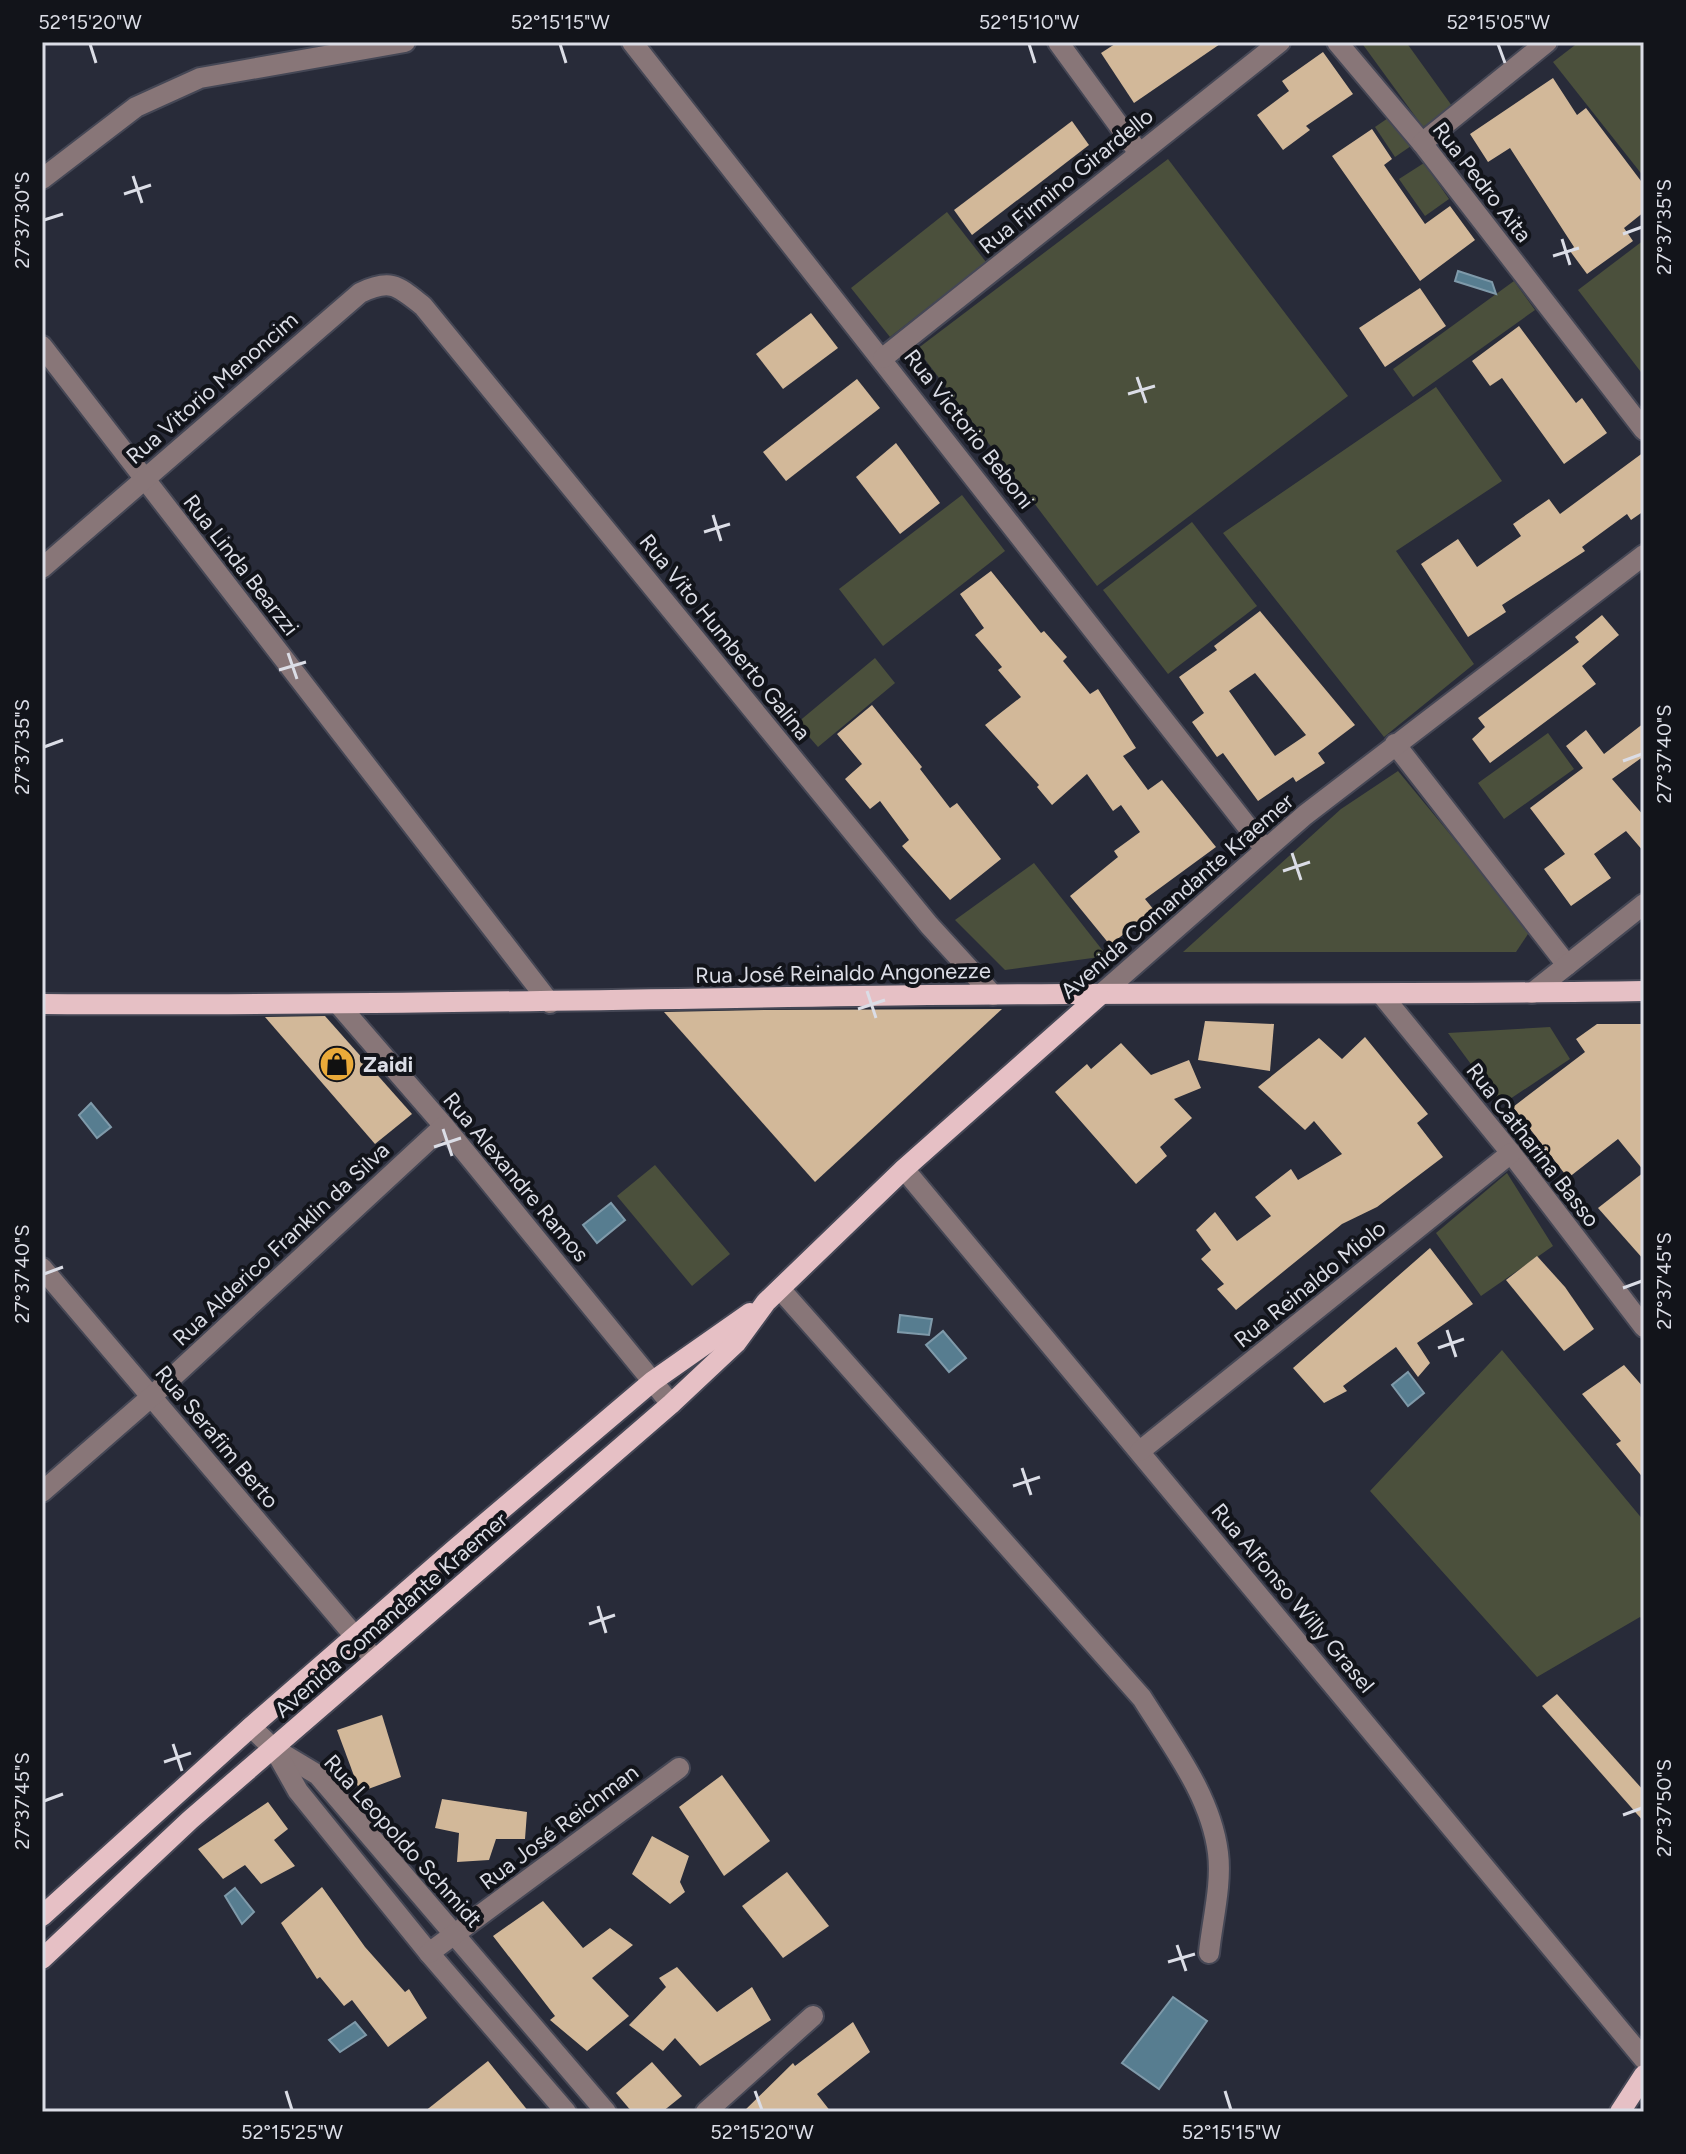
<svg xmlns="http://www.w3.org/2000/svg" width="1686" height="2154" font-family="Figtree,sans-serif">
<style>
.green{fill:#4b503c}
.water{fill:#577d90;stroke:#7f9aaa;stroke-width:2}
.building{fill:#d2b899;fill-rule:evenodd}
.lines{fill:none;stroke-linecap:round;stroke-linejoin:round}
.minor-casing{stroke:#454755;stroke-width:24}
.major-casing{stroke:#454755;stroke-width:24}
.minor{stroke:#887678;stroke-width:20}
.major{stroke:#e6c0c5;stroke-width:20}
.ticks{fill:none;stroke:#dbdde6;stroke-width:3}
.labels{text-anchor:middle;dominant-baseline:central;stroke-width:8;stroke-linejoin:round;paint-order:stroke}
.street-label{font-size:22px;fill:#dbdde6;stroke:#12141a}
.poi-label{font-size:22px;font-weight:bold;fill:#dbdde6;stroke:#12141a;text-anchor:start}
.neatline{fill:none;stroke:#dbdde6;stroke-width:3}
.ticks-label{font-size:20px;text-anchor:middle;fill:#dbdde6}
</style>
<rect width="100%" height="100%" fill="#282b39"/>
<g class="green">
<path d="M1361,42H1406L1452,106L1423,127Z"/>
<path d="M1579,42H1644V177L1553,62Z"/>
<path d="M1391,116L1411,146L1395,157L1375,127Z"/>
<path d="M1168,159L1348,396L1097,586L917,349Z"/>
<path d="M1424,163L1449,199L1425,216L1399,179Z"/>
<path d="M947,212L986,262L890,337L851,288Z"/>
<path d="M1644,240V376L1578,290Z"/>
<path d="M1514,281L1535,310L1413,397L1393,369Z"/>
<path d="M1436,387L1502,481L1396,551L1474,664L1384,737L1223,533Z"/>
<path d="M962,495L1005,551L883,646L839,589Z"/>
<path d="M1192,522L1257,606L1168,674L1103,590Z"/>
<path d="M875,658L895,683L818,747L797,723Z"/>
<path d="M1548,733L1574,769L1504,819L1478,783Z"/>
<path d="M1398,771L1530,931L1516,952H1183L1341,809Z"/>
<path d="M1034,863L1107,956L1005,970L955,920Z"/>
<path d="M1550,1027L1570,1059L1501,1105L1448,1033Z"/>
<path d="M655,1165L730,1254L692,1286L617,1196Z"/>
<path d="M1507,1173L1553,1246L1481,1296L1436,1233Z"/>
<path d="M1502,1350L1644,1521V1621L1640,1617L1537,1677L1370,1491Z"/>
</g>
<g class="water">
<path d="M1458,271L1492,282L1496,294L1455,281Z"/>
<path d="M91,1103L111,1127L97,1138L79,1115Z"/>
<path d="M611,1203L625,1220L597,1243L583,1225Z"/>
<path d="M900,1315L932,1319L929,1335L898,1332Z"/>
<path d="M943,1331L966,1358L949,1372L926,1345Z"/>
<path d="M1408,1372L1424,1393L1408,1406L1392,1385Z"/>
<path d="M235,1888L254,1912L242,1924L225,1896Z"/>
<path d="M1173,1997L1207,2021L1159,2089L1122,2063Z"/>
<path d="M355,2022L366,2035L340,2052L329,2040Z"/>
</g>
<g class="building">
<path d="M1118,42H1223L1134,103L1101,53Z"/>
<path d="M1323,52L1353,94L1306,126L1310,130L1283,150L1257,115L1289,91L1282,81Z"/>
<path d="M1553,78L1577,115L1586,108L1644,185V212L1624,228L1633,241L1587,274L1570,251L1574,247L1510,148L1488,162L1470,134Z"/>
<path d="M1072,121L1089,145L972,235L954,210Z"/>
<path d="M1372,129L1392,159L1384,165L1425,224L1450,206L1475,240L1420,281L1332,156Z"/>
<path d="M1420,288L1446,326L1385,367L1359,328Z"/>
<path d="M811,313L838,348L783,389L756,354Z"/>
<path d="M1519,326L1576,403L1582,398L1607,433L1564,464L1502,378L1490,386L1472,361Z"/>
<path d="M857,379L880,408L786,481L763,452Z"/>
<path d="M896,443L940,503L900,534L856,477Z"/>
<path d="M1644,452V511L1631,520L1627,514L1582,547L1585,551L1502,605L1506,612L1468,637L1421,564L1458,539L1477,567L1521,536L1513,524L1549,499L1560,514Z"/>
<path d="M991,571L1041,633L1044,631L1067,657L1063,661L1090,694L1098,689L1136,748L1123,756L1148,790L1162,780L1216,847L1145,899L1154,910L1110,945L1070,896L1118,857L1114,851L1140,832L1121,805L1113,811L1087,774L1052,805L1037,787L1039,785L985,725L1021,697L998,670L1002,667L975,635L984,628L960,594Z"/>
<path d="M1260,611L1355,725L1318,753L1325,763L1296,782L1293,777L1258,801L1223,753L1217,757L1192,722L1204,713L1179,677L1217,650L1214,646ZM1255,673L1306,735L1275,756L1229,691Z"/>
<path d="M1602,615L1619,635L1582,666L1596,684L1490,763L1472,739L1485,727L1478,718L1579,642L1575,637Z"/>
<path d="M872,705L922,767L920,769L950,808L957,803L1001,859L950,900L902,846L909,840L880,801L870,809L845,779L862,764L837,734Z"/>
<path d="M1644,723V756L1612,779L1644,816V852L1626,831L1594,854L1611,878L1571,906L1544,869L1565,854L1530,808L1583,768L1566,746L1586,730L1604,754Z"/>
<path d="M1002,1009L815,1182L664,1012L765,1010Z"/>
<path d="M325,1016L412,1114L375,1144L265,1017Z"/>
<path d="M1205,1021L1274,1024L1270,1071L1198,1060Z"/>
<path d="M1597,1024H1644V1171L1618,1139L1568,1178L1513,1107L1585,1052L1576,1039Z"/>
<path d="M1365,1037L1428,1114L1417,1123L1443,1157L1377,1207L1342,1224L1236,1310L1217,1289L1224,1284L1201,1259L1211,1250L1196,1230L1215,1212L1237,1241L1271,1216L1255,1197L1291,1169L1298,1180L1342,1154L1314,1121L1305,1130L1258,1087L1319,1038L1342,1059Z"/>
<path d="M1121,1043L1151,1075L1189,1060L1201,1088L1174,1099L1192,1118L1160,1147L1167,1156L1136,1184L1055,1092L1087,1064L1091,1069Z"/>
<path d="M1644,1172V1260L1598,1208Z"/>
<path d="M1430,1248L1473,1304L1417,1343L1430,1363L1418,1377L1396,1347L1343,1386L1347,1391L1324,1403L1293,1368Z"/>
<path d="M1537,1256L1565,1287L1594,1329L1564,1351L1506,1280Z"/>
<path d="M1624,1365L1644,1388V1479L1616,1444L1621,1441L1582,1394Z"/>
<path d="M1557,1694L1644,1791V1822L1542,1706Z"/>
<path d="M382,1715L401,1777L360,1792L337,1730Z"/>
<path d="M722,1775L770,1841L724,1876L679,1807Z"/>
<path d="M442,1799L527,1812L525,1839H496L489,1860L457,1862L459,1833L435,1828Z"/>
<path d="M268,1802L288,1829L274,1840L295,1866L261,1884L245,1865L223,1879L198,1849Z"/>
<path d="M652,1836L689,1856L680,1882L685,1892L670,1904L632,1874Z"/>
<path d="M787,1872L829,1926L783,1958L742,1906Z"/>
<path d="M322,1887L365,1947L405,1992L409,1989L427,2018L388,2047L352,2000L344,2006L320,1977L317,1979L281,1923Z"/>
<path d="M543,1901L583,1948L610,1928L633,1945L592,1978L629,2016L587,2051L550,2020L555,2016L493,1936Z"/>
<path d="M677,1967L717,2012L752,1987L771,2020L700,2066L675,2038L663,2051L629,2025L666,1987L659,1978Z"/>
<path d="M853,2022L870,2052L817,2094L831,2112H743L793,2063L795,2066Z"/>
<path d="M488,2061L529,2112H424Z"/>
<path d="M652,2062L682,2096L662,2112H632L616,2093Z"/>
</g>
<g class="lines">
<defs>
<g id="minor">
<path d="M632,42L1265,849"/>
<path d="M1058,42L1139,153"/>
<path d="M1337,42L1422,143L1644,430"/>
<path d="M1422,143L1547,42"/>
<path d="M42,179L136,107L200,78L405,42"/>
<path d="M42,346L550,1003"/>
<path d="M883,358L1280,42"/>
<path d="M42,568L360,293C391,278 398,286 423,306L929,925L993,995"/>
<path d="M1395,744L1567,965"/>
<path d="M1532,993L1644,904"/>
<path d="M1382,995L1511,1153L1644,1327"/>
<path d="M1099,996L1305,815L1644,555"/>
<path d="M340,1006L444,1126L671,1404"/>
<path d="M904,1169L1644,2059"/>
<path d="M42,1268L375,1660"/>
<path d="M780,1289L1142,1698C1172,1746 1211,1796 1218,1853C1222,1884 1212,1922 1209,1953"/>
<path d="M1140,1451L1511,1153"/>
<path d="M42,1492L151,1397L444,1126"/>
<path d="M251,1727L273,1748L318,1775L606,2112"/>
<path d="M276,1752L298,1791L429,1953L566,2112"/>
<path d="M429,1953L679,1768"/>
<path d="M706,2112L813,2016"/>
</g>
<g id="major">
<path d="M42,1004C337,1006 632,999 928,995C1166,992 1405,995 1644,991"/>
<path d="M42,1916L251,1727L455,1549L653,1381L750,1313"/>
<path d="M42,1959L190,1820L671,1404L736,1343L766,1302L904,1169L1099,996"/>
<path d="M1620,2112L1644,2075"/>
</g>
</defs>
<use href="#minor" class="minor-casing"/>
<use href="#major" class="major-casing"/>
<use href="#minor" class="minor"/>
<use href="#major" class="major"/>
</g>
<path class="ticks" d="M90,44L96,63M560,44L566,63M1029,44L1035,63M1498,44L1505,63M133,176L142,203M124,194L151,185M44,220L63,214M1623,234L1642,227M1562,239L1570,265M1553,256L1579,248M1137,377L1146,403M1128,394L1155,386M713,515L721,541M704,532L730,524M288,653L297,679M279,670L306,662M44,747L63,740M1623,761L1642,754M1292,853L1301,880M1283,871L1310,862M867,991L876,1018M858,1009L885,1000M443,1129L452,1156M434,1147L461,1138M44,1274L63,1267M1623,1288L1642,1281M1447,1330L1456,1357M1438,1348L1464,1339M1022,1468L1031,1495M1013,1486L1040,1477M598,1606L606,1633M589,1624L615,1615M173,1744L182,1771M164,1762L191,1753M44,1801L63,1794M1623,1815L1642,1808M1177,1945L1186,1971M1168,1962L1195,1954M286,2091L292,2110M755,2091L762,2110M1225,2091L1231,2110"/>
<defs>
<symbol id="shop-disc" viewBox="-11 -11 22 22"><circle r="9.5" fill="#eaaa39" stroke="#12141a"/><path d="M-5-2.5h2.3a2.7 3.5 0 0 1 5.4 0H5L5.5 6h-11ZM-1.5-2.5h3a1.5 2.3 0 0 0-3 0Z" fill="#111"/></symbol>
</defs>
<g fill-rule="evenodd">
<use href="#shop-disc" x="317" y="1044" width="40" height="40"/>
</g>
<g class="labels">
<g class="street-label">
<text transform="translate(1066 181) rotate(-39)">Rua Firmino Girardello</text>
<text transform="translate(1482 182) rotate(52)">Rua Pedro Aita</text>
<text transform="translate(212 388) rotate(-41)">Rua Vitorio Menoncim</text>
<text transform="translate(969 429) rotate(52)">Rua Victorio Beboni</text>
<text transform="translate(241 565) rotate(52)">Rua Linda Bearzzi</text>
<text transform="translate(725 637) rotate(51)">Rua Vito Humberto Galina</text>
<text transform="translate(1177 896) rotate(-41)">Avenida Comandante Kraemer</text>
<text transform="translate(843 973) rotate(-1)">Rua José Reinaldo Angonezze</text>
<text transform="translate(1533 1145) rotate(52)">Rua Catharina Basso</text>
<text transform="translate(516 1177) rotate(50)">Rua Alexandre Ramos</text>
<text transform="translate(281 1244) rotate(-43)">Rua Alderico Franklin da Silva</text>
<text transform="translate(1310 1284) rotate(-39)">Rua Reinaldo Miolo</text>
<text transform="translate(217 1437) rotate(50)">Rua Serafim Berto</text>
<text transform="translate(1293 1598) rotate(50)">Rua Alfonso Willy Grasel</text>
<text transform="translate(391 1615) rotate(-41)">Avenida Comandante Kraemer</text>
<text transform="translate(559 1827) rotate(-37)">Rua José Reichman</text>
<text transform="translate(403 1841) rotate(48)">Rua Leopoldo Schmidt</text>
</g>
<g class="poi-label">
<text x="363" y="1064">Zaidi</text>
</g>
</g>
<rect width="1686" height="2154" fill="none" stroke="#12141a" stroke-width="88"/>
<rect x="44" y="44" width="1598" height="2066" class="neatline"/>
<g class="ticks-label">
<text x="90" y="29">52°15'20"W</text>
<text x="560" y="29">52°15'15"W</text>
<text x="1029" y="29">52°15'10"W</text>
<text x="1498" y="29">52°15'05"W</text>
<text transform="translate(22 220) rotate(-90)" y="7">27°37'30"S</text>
<text transform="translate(1664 227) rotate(-90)" y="7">27°37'35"S</text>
<text transform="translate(22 747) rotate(-90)" y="7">27°37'35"S</text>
<text transform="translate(1664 754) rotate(-90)" y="7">27°37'40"S</text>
<text transform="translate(22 1274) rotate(-90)" y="7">27°37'40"S</text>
<text transform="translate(1664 1281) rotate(-90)" y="7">27°37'45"S</text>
<text transform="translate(22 1801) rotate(-90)" y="7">27°37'45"S</text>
<text transform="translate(1664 1808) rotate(-90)" y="7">27°37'50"S</text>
<text x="292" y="2139">52°15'25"W</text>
<text x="762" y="2139">52°15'20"W</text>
<text x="1231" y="2139">52°15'15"W</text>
</g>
</svg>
